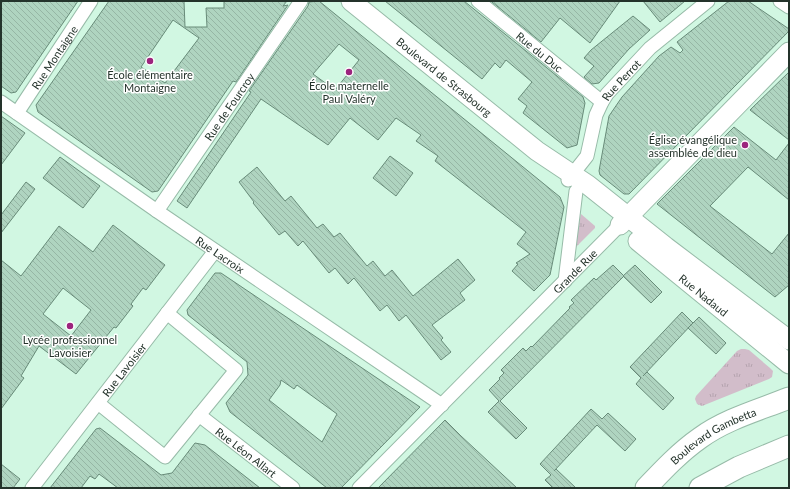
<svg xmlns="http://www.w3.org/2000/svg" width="790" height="489" font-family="Lato,sans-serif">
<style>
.grass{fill:url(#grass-tufts)}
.building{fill:url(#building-back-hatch);stroke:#688b79;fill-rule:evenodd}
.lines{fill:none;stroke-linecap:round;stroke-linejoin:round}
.street-casing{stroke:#97bba8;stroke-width:15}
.secondary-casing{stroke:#97bba8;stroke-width:21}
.primary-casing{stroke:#97bba8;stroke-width:23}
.street{stroke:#fff;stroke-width:13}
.secondary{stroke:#fff;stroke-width:19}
.primary{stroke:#fff;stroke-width:21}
.poi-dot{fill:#9c247d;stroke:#fff;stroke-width:1.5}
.labels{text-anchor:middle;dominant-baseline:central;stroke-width:3;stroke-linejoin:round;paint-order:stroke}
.street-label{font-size:11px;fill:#24332b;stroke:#fff}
.poi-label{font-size:11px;fill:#24332b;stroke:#fff}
</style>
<defs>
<pattern id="grass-tufts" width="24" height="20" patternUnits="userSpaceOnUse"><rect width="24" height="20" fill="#d2bdca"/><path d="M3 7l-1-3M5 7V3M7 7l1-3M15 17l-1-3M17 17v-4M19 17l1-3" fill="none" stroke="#b4a3ae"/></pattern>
<pattern id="building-back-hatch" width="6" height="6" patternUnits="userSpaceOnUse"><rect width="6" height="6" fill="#afd4c0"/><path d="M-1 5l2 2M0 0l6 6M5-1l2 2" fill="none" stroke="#96b6a5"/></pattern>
</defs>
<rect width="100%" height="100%" fill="#d1f7e2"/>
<g class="grass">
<path d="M581,214L595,226V228L573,250Z"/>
<path d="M741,349H745L749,350L770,368L773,371L772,377L769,379L702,406L697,404L695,399L696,396L737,351Z"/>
</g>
<g class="building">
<path d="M1,1H78L16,92L11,93L1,86Z"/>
<path d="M109,1H184L185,27H207L206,8H224V1H287L283,6L288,5L236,82L233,81L158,191L152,192L38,112L36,105ZM173,20L199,38L165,83L141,67Z"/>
<path d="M319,1L560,197L564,207L550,275L534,291L512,271L518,264L516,263L530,254L517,244L526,232L435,161L438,156L416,141L421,135L396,118L378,140L350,118L328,145L261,99L187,208L177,201L251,92L249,91L308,6L309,2ZM339,44L359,60L335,90L313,74Z"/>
<path d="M385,1H464L583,97L585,103L577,145L567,148L523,113L527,106L518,99L532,82L506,60L500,68L495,63L482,79Z"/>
<path d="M494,1H620L590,43L560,18L541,42L492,2Z"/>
<path d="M643,1H685L660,22Z"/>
<path d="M729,1H748L789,29V31L629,194H624L600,175L599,171L609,116L622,97L659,56L671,47L680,53L683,50L677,42Z"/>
<path d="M633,16L650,30L629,49L599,83L592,84L584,77L594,66L584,58L591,50Z"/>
<path d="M789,72V140L750,110Z"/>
<path d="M1,116L25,133L1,165Z"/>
<path d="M734,127L776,160L789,143V200L748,167L710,206L772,254L789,233V285L775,297L657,204Z"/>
<path d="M390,156L413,173L396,196L373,178Z"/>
<path d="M60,157L100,186L83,208L43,178Z"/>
<path d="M257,167L285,201L291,196L317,228L323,224L334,237L340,233L367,266L373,261L385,276L392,270L413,296L458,259L475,280L460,293L465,300L432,325L443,338L441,340L451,352L441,360L406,315L399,321L387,305L380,311L354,278L348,284L335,268L329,273L303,241L298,246L285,231L279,235L253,203L254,202L239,182Z"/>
<path d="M26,182L35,189L1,233V215Z"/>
<path d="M113,225L165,265L146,290L143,288L131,304L133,306L116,328L114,327L76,374L39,346L21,376L24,378L1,409V260L21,276L59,226L93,252ZM63,288L91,310L71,336L43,314Z"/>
<path d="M613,265L624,276L500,401L527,428L516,439L488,412L499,401L489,390L500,379L499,378L504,373L501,370L523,348L526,351L531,346L532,347L570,308L569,307L574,303L571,300L594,278L596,280Z"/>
<path d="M635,265L662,292L651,303L623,276Z"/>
<path d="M215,273H221L420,407L341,488H327L230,412L226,403L248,375L247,362L188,315L187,310ZM281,380L294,389L297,385L337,414L322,442L269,400L280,385Z"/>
<path d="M682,312L693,323L643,376L647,372L674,398L663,410L636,384L641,378L630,367Z"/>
<path d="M699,317L726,343L716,354L688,328Z"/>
<path d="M591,409L602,419L608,413L636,439L625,451L597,425L554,471L556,469L576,488H553L545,480L551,475L540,464Z"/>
<path d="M445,420L461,436L517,488H378Z"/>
<path d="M100,428L161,475L172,473L195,443L205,445L260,488H118L99,474L95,479L90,476L81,488H50L96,429Z"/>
<path d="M1,464L20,479L13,488H1Z"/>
</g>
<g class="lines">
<defs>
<g id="street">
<path id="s1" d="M478,1L602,102"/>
<path d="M780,1L789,7"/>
<path id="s2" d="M1,102L157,211L442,405"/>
<path id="s3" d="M17,113L91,1"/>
<path id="s4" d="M568,180L587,156L596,115L602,102L607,94L650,48L708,1"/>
<path id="s5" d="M157,211L301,1"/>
<path d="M565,281L576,191"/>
<path d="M98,403L165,457L236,370L167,313"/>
<path id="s6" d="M199,415L293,488"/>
<path id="s7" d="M32,488L215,251"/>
<path id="s8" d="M359,488L619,226"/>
</g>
<g id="secondary">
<path id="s9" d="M351,1L537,151L588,185L666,247L789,340"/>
<path d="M620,225L789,52"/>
<path id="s10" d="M638,241L789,364"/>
</g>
<g id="primary">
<path id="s11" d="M646,488C663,470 680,452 700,438C726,419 759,410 789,398"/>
<path d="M700,488L739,467L789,446"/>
</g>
</defs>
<use href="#street" class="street-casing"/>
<use href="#secondary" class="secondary-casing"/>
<use href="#primary" class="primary-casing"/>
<use href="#street" class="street"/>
<use href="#secondary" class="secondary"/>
<use href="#primary" class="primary"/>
</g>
<g class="poi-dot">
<circle cx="150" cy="61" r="4"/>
<circle cx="349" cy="72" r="4"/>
<circle cx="745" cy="145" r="4"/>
<circle cx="70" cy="326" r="4"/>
</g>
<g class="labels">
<g class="street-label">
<text stroke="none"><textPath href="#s1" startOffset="80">Rue du Duc</textPath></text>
<text stroke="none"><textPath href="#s3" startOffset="67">Rue Montaigne</textPath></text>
<text stroke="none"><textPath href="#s9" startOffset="120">Boulevard de Strasbourg</textPath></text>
<text stroke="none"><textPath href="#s4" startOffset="116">Rue Perrot</textPath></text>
<text stroke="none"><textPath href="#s5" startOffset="127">Rue de Fourcroy</textPath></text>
<text stroke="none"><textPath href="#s2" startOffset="267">Rue Lacroix</textPath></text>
<text stroke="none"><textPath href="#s8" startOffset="306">Grande Rue</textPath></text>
<text stroke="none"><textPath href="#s10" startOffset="85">Rue Nadaud</textPath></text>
<text stroke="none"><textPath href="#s7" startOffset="150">Rue Lavoisier</textPath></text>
<text stroke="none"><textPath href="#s11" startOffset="86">Boulevard Gambetta</textPath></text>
<text stroke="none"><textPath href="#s6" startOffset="60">Rue Léon Allart</textPath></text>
</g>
<g class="poi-label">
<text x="150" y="74">École élémentaire<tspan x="150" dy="13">Montaigne</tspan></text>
<text x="349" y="85">École maternelle<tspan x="349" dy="13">Paul Valéry</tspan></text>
<text x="737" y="139" text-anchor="end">Église évangélique<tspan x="737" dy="13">assemblée de dieu</tspan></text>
<text x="70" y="339">Lycée professionnel<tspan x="70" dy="13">Lavoisier</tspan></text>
</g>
</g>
<rect width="790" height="489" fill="none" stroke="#24332b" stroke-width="4"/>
</svg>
